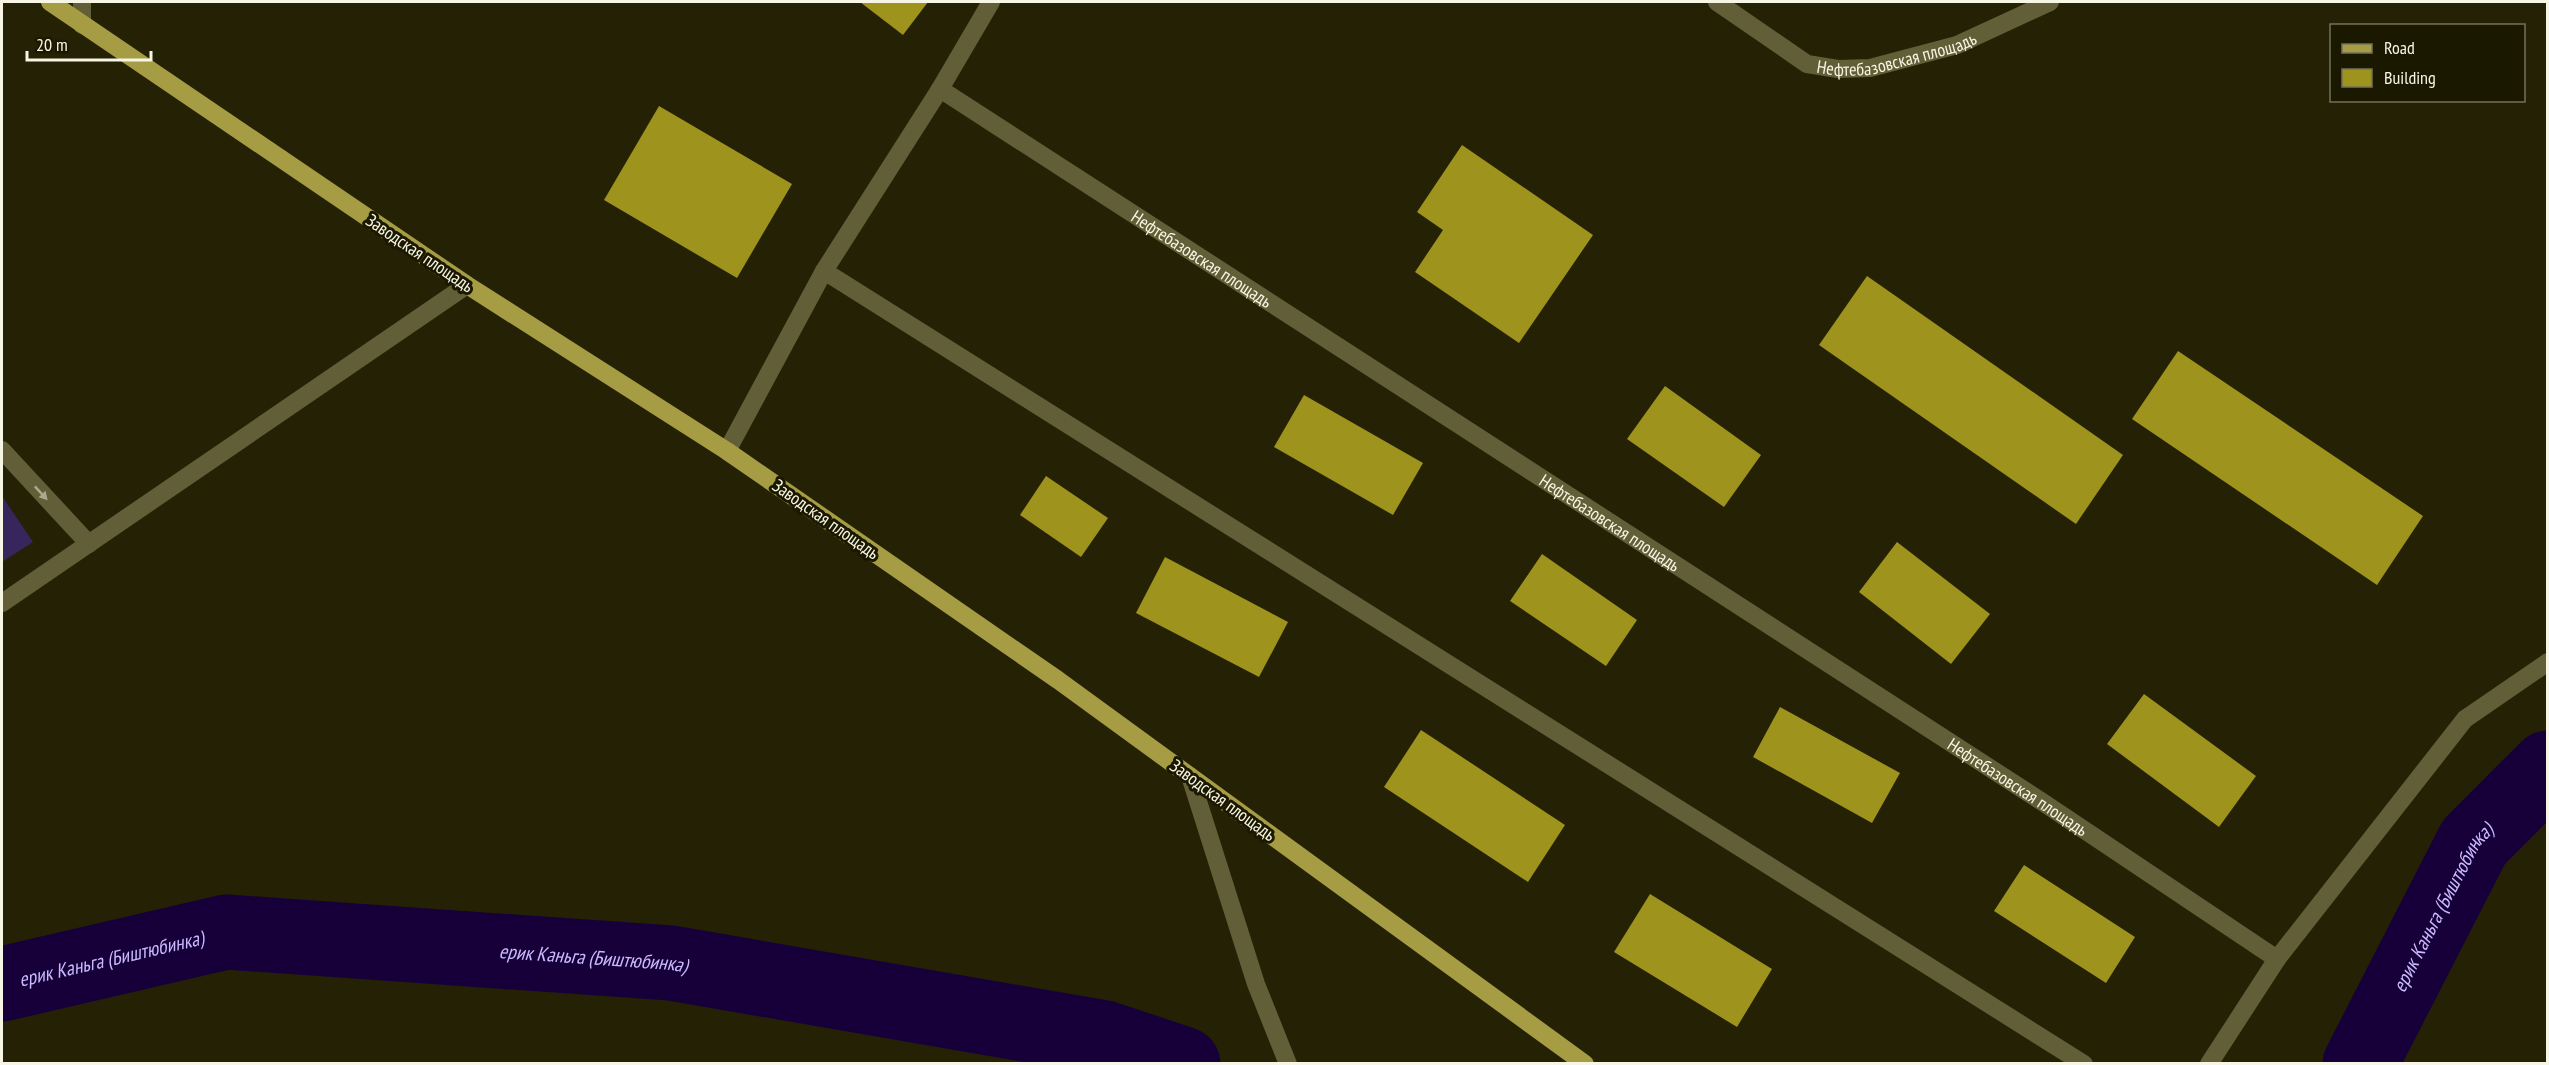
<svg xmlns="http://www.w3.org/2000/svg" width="2549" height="1065" font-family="'PT Sans Narrow',sans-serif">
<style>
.green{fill:#36265b}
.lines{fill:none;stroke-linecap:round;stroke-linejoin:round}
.river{stroke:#170039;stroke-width:75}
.building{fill:#9e931d}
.lane{stroke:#625e37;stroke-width:18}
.street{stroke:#625e37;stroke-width:18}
.primary{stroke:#a59c44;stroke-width:18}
.oneway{fill:#acaa8e}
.labels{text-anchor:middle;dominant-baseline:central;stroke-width:6;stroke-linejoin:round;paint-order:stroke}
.street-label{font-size:18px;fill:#f7f6e5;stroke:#1b1800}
.water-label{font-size:20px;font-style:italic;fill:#c9bafe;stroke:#1b1800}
</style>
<rect width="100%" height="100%" fill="#252105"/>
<path class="green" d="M2,496L33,542L2,562Z"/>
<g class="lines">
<g class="river">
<path id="s1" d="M2,984L226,932L671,963L1105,1038L1183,1064"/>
<path id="s2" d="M2360,1064L2474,842L2548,768"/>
</g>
</g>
<g class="building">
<path d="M860,2H928L903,35Z"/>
<path d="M659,106L792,184L737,278L604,200Z"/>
<path d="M1462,145L1593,235L1519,343L1415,272L1443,230L1417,212Z"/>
<path d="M1867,276L2123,455L2076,524L1819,345Z"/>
<path d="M2178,351L2423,516L2377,585L2132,419Z"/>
<path d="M1665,386L1761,455L1724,507L1627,439Z"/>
<path d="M1304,395L1423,463L1393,515L1274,447Z"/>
<path d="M1046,476L1108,518L1081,557L1020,515Z"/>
<path d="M1897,542L1990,614L1951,664L1859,592Z"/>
<path d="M1542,554L1637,620L1606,666L1510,601Z"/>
<path d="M1165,557L1288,622L1259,677L1136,613Z"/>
<path d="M2144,694L2256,776L2219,827L2107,744Z"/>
<path d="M1780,707L1900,773L1872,823L1753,757Z"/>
<path d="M1421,730L1565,825L1528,882L1384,787Z"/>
<path d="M2024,865L2135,937L2106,983L1994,911Z"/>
<path d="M1650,894L1772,969L1737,1027L1614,952Z"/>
</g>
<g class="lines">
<g class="lane">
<path d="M82,25V2"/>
<path id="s3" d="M940,89L2044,803L2277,959"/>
<path d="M824,271L2084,1064"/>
<path d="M2,450L89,544"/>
<path d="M2,603L467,285"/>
</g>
<g class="street">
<path id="s4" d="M1717,2L1807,64L1838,69L1870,68L1957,45L2050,2"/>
<path d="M727,451L824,271L940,89L991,2"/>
<path d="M1190,776L1256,984L1288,1064"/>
<path d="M2209,1064L2277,959L2465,719L2548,662"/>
</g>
<path class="primary" d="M50,2L467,285L727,451L1058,680L1585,1064"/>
</g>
<defs><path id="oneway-solid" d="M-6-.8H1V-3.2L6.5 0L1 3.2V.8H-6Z" transform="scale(1.5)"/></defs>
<use class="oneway" href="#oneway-solid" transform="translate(41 493) rotate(47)"/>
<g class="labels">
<g class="street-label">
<text stroke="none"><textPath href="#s4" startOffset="201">Нефтебазовская площадь</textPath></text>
<text transform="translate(420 253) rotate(34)">Заводская площадь</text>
<text stroke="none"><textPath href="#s3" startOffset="312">Нефтебазовская площадь</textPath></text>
<text transform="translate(826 519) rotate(35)">Заводская площадь</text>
<text stroke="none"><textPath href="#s3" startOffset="798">Нефтебазовская площадь</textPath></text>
<text stroke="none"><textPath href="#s3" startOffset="1284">Нефтебазовская площадь</textPath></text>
<text transform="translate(1223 800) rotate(36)">Заводская площадь</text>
</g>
<g class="water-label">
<text stroke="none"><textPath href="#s2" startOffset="177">ерик Каньга (Биштюбинка)</textPath></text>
<text stroke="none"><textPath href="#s1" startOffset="112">ерик Каньга (Биштюбинка)</textPath></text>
<text stroke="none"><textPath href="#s1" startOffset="598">ерик Каньга (Биштюбинка)</textPath></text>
</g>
</g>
<rect width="2549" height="1065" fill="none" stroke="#f7f6e5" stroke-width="6"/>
<rect x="2330" y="24" width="195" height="78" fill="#1b1800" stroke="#73715c" stroke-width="1.5"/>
<rect x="2342" y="44" width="30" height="9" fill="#a59c44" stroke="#73715c" stroke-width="1.5"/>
<text x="2384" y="54" font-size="18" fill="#f7f6e5">Road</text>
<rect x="2342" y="69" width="30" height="18" fill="#9e931d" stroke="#73715c" stroke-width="1.5"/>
<text x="2384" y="84" font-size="18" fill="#f7f6e5">Building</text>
<path d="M27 51v9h124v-9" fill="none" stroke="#f7f6e5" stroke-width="3"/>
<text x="36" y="51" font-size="18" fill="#f7f6e5" stroke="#1b1800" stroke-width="4.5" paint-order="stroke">20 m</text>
</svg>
